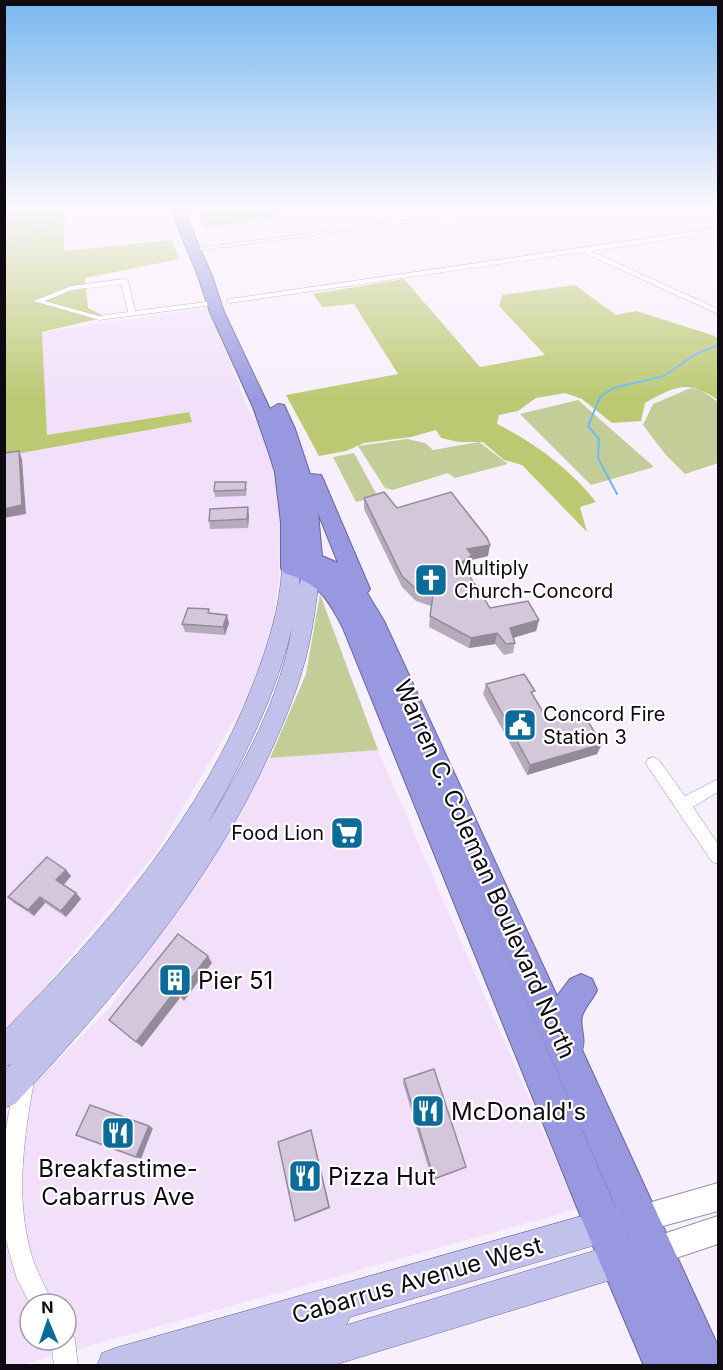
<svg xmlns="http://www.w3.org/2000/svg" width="723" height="1370" font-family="Inter,sans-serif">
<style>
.built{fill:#f2e0fb;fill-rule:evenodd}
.green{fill:#c2cd98}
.forest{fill:#bbca72}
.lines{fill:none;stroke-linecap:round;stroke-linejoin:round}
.stream-far1{stroke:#6ebbf6;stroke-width:1.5}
.stream{stroke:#6ebbf6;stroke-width:2}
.street-casing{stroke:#9c8fa3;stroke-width:1}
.secondary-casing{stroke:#9c8fa3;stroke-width:2}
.primary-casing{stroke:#676697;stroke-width:1}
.highway-casing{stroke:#676697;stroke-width:2}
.street{fill:#fff;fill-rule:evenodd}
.secondary{fill:#fff;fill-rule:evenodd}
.primary{fill:#c1c1ec;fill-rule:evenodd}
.highway{fill:#9798df;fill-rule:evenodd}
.wall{fill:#b6abbc}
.shaded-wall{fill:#948b99}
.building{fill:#d4c7db;stroke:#948b99;stroke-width:1.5}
.labels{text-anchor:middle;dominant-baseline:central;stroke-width:4.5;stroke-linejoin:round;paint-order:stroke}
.poi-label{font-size:20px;fill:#0f0a11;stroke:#fff;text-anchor:start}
.near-street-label{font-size:24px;fill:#0f0a11;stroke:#fff}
.near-poi-label{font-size:24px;fill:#0f0a11;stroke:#fff;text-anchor:start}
</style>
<rect width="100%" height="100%" fill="#f8effc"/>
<g class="built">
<path d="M209,308L249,411L266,435L274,464L280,512L279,580L269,649L248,697L155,854L31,1004L5,1032V456L191,422L188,412L47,435L42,332Z"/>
<path d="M378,750L577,1209L21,1365H5L4,1115L111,1006L270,758ZM30,1304H66V1340H30Z"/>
</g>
<g class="green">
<path d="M691,388L701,390L718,402V463L685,474L665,454L643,425L653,404Z"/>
<path d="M578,400L654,467L591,485L520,414Z"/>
<path d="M407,439L425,443L433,450L479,442L508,464L455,478L448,473L393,490L385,488L358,446Z"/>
<path d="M354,453L378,497L356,502L333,457Z"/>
<path d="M320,594L378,750L270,758L306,674Z"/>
</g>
<g class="forest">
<path d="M5,207H65L64,251L172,240L179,259L85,278L88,308L106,317L42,332L47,435L189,412L192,422L5,456Z"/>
<path d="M193,207H280L277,218L203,228Z"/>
<path d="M404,279L480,367L545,355L499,306L502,295L575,285L616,315L636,311L712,335L718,338V400C687,379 676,386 645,403L641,421L612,423L582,399L565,393L536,398L518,411L499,415L497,424C535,443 569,468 596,502L580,507L587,532L522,465L504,460L483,442H459L441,438L436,430L411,437L364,443L346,451L319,456L286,395L398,374L354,304L322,307L313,294Z"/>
</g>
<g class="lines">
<path class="stream-far1" d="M4,252L80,207"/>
<path class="stream" d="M617,494L598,458L599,439L588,426L600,397L613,388L664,376L694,355L718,345"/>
<defs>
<g id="street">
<path d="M507,207H524L195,251L191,249Z"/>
<path d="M718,228V232L591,251L718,309V314L582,252L230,303L226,301L230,299Z"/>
<path d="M124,279L128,281L135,311L213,301L217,303L213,305L99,320L33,301L71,286ZM121,284L128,312L99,316L45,301L72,290Z"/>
<path d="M653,757L658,759L685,796L718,779V792L693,807L718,844V864L712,862L648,767L646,763L648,759Z"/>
<path d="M24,1071L31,1074L34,1081C24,1137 15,1197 31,1253C36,1271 46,1287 53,1304H30L17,1279L9,1252L4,1230V1142L14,1081L17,1074Z"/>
<path d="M66,1330L71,1332L75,1340L78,1366H54L51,1340H66Z"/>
</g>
<g id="secondary">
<path d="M718,1183V1211L641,1232L631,1228L627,1218L631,1208Z"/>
<path d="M718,1216V1244L655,1265L645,1260L640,1250L645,1240Z"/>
</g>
<g id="primary">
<path d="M291,562L297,564L300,568L299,586L304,568L311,566L318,568L320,572C317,596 314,621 309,644C301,682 285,720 269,755C208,888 114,998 15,1104L4,1108V1071L11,1064L4,1067V1031C105,929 202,817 254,682C268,645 280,608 282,568L285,564ZM292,628C280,699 244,764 207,825C242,762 275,698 292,628Z"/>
<path d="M614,1207L626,1212L631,1224L626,1236L350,1317L346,1325L627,1241L639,1246L644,1258L639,1270L627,1275L331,1366H97L102,1353L115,1348Z"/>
</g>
<path id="highway" d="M170,207H182L212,276L224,312L270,409L278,404L284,405L295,429L310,474L321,475L323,479L370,589L367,593L384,621L557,996L570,979L581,974L592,979L597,990C593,999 585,1007 582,1016C579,1028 587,1039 582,1050L718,1346V1366H644L585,1227L343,628C327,597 318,583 284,573L281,568V523L275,472L268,450L253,407L210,312L198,276ZM318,513L338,563L322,556ZM430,778L643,1270L618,1213Z"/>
</defs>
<use href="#street" class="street-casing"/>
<use href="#secondary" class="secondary-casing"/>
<use href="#primary" class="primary-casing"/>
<use href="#highway" class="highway-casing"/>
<use href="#street" class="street"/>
<use href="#secondary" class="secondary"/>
<use href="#primary" class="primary"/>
<use href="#highway" class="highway"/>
</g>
<g class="wall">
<path d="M247,488L246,496L215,497L214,491Z"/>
<path d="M364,498L397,508L488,556L471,560L470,566L465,569L490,608L539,620L536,631L514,638L515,643L513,653L504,655L495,644L469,648L429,627L431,606L416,601L402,587L364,509Z"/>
<path d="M249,516L248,528L210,529L209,521Z"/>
<path d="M210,614L229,623L225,635L185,632L182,624Z"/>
<path d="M486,684L533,696L547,719L602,744L597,754L527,775L483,694Z"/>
<path d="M71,876L63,885L76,893L81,899L66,917L45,903L34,916L14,903L8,897Z"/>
<path d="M404,1079L464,1168L432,1180L403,1083Z"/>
</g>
<g class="shaded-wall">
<path d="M19,451L22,459L26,514L4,518V509Z"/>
<path d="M248,507L249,516L248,528L247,519Z"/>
<path d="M490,545L488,556L471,560L470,566L460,574L461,563L467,549Z"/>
<path d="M227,615L229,623L225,635L223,627Z"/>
<path d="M539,620L536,631L507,639L510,628Z"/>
<path d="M497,633L495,644L469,648L471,638Z"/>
<path d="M602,744L597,754L527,775L530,765Z"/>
<path d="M66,870L71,876L62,887L56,880Z"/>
<path d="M76,893L81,899L66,917L61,911Z"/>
<path d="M40,897L45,903L34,916L28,910Z"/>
<path d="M208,956L212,963L184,1001L179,995Z"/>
<path d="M175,991L180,998L142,1047L136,1042Z"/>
<path d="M149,1126L153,1128L141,1159L136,1157Z"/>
<path d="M311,1130L330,1208L296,1221H295Z"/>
</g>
<g class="building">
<path d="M19,451L22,505L4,509V453Z"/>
<path d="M215,482H246L245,490L214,491Z"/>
<path d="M384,492L397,508L451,492L487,538L490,545L467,549L472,555L461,563L490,608L528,601L539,620L510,628L515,643L506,644L497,633L471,638L430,616L433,595L417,590L402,576L364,498Z"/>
<path d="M248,507L247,519L209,521L210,509Z"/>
<path d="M188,608L209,609L208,613L227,615L223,627L182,624Z"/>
<path d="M524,674L535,691L531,692L547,719L581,710L602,744L530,765L486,684Z"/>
<path d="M47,857L66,870L56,880L76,893L61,911L40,897L28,910L8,897Z"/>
<path d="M178,934L208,956L179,995L175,991L136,1042L109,1020Z"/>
<path d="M434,1069L466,1167L434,1179L404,1079Z"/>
<path d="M90,1105L149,1126L136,1157L76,1135Z"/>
<path d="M311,1130L329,1207L295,1221L278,1142Z"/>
</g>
<linearGradient id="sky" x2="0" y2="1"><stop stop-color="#77b7ee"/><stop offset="0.52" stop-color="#fcf8fe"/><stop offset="1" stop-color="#fcf8fe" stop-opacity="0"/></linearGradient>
<rect width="723" height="399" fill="url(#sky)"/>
<defs>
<symbol id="church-square" viewBox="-11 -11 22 22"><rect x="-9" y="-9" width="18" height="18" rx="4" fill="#0d6b9a" stroke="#fff"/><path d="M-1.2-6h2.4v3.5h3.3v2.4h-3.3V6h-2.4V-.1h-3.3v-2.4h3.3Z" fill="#fff"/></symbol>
<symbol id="civic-square" viewBox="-11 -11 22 22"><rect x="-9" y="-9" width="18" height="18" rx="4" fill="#0d6b9a" stroke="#fff"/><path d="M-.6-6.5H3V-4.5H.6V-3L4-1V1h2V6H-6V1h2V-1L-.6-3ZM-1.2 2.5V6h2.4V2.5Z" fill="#fff"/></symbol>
<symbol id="supermarket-square" viewBox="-11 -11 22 22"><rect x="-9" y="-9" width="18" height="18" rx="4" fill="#0d6b9a" stroke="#fff"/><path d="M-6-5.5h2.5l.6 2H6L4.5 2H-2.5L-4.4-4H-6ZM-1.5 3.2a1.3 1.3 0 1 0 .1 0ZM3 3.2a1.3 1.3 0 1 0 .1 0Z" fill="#fff"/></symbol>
<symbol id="building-square" viewBox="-11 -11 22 22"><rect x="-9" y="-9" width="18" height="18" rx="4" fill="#0d6b9a" stroke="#fff"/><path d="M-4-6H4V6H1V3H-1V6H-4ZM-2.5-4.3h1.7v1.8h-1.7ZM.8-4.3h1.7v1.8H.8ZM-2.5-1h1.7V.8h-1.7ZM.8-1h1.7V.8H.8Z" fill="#fff"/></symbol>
<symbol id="restaurant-square" viewBox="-11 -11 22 22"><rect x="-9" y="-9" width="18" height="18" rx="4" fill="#0d6b9a" stroke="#fff"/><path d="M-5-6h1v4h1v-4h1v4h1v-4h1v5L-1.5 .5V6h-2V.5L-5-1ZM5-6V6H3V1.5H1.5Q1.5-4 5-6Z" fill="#fff"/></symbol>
</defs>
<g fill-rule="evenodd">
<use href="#church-square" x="412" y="561" width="38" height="38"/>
<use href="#civic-square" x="501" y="706" width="38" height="38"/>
<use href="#supermarket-square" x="328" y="814" width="38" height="38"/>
<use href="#building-square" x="156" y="961" width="38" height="38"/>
<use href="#restaurant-square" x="409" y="1092" width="38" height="38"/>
<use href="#restaurant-square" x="99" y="1114" width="38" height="38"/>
<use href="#restaurant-square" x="286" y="1157" width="38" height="38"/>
</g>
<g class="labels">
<g class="poi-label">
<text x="454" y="568">Multiply<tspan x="454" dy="23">Church-Concord</tspan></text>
<text x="543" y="714">Concord Fire<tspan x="543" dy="23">Station 3</tspan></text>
<text x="324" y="833" text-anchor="end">Food Lion</text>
</g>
<g class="near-street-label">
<text transform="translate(485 869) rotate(66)">Warren C. Coleman Boulevard North</text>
<text transform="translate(417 1280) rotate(-16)">Cabarrus Avenue West</text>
</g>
<g class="near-poi-label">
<text x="198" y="980">Pier 51</text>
<text x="451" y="1111">McDonald's</text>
<text x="118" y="1168" text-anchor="middle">Breakfastime-<tspan x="118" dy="28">Cabarrus Ave</tspan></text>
<text x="328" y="1176">Pizza Hut</text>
</g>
</g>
<rect width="723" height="1370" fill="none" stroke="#0f0a11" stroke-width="12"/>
<g transform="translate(48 1322) rotate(358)"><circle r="28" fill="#ffffff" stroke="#9f9da0" stroke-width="1.5"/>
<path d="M0-4.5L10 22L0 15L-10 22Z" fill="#0d6b9a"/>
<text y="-9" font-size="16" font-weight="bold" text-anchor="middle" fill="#0f0a11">N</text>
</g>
</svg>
